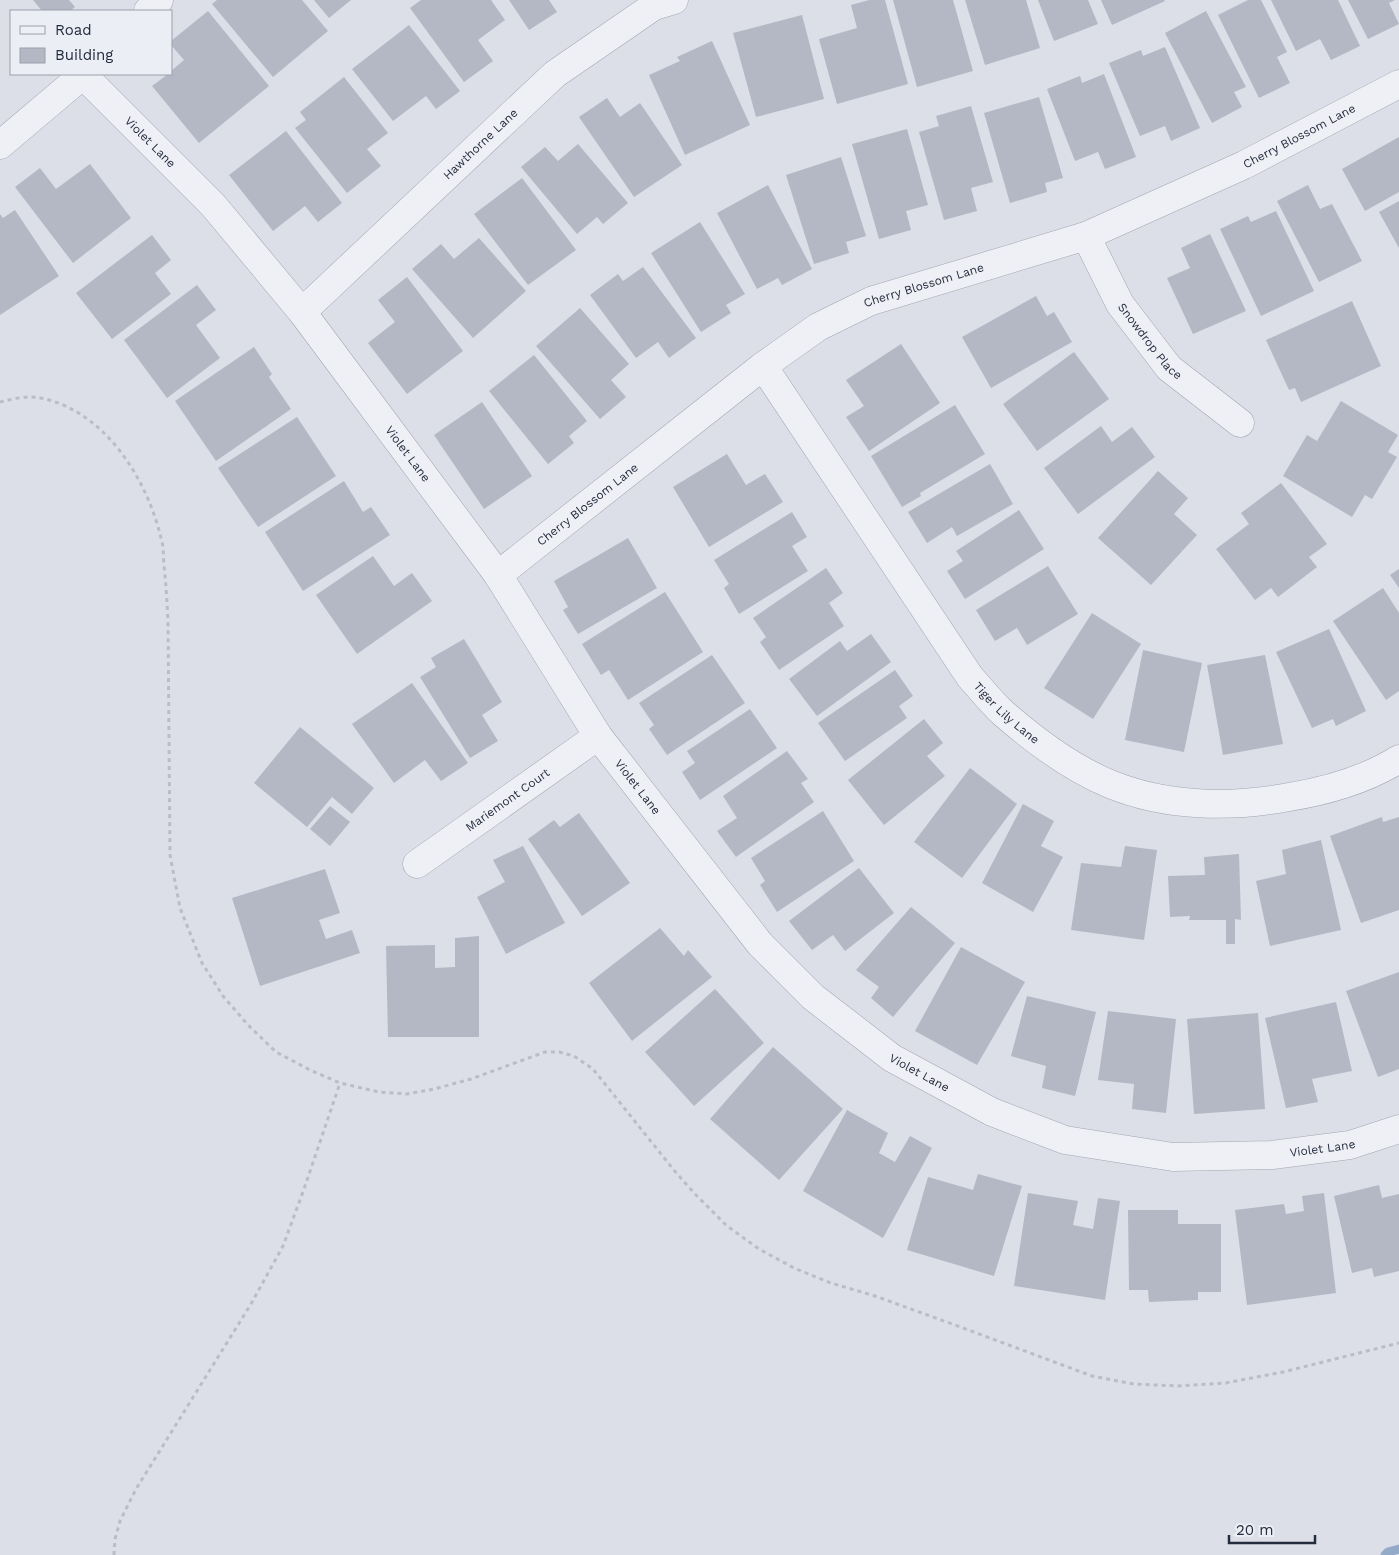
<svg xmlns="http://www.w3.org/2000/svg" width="1399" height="1555" font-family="'Work Sans',sans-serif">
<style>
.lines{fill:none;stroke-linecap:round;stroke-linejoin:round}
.stream{stroke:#94aac9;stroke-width:9}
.building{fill:#b3b8c4}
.minor-casing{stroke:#a1a6b1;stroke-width:29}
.path{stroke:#babdc5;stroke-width:3;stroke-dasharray:4 4;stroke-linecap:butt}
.minor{stroke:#eef0f5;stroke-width:28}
.labels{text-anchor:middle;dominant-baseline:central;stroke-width:4;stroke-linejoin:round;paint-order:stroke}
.street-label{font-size:12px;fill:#252c3d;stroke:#ebeef5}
</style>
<rect width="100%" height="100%" fill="#dcdfe7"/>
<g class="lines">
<path class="stream" d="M1385,1555L1388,1552L1399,1549"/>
</g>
<g class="building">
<path d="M33,0H69L75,7L70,11H42Z"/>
<path d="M217,0H302L328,31L273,77L212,4Z"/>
<path d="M314,0H351L329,18Z"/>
<path d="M421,0H491L505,20L478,40L493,61L464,82L410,8Z"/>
<path d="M509,0H549L557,12L529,30Z"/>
<path d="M869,0H885L908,84L837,104L819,39L857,28L851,5Z"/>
<path d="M893,0H953L973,71L917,87Z"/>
<path d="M965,0H1026L1040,48L985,65Z"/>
<path d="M1038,0H1088L1098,24L1054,41Z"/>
<path d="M1101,0H1164L1165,1L1112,25Z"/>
<path d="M1248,0H1261L1287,52L1277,57L1290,83L1259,98L1218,15Z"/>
<path d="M1271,0H1338L1360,46L1331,60L1320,39L1296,51Z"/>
<path d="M1348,0H1395L1389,3L1399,24L1368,39Z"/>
<path d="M208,11L269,86L199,143L152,86L168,74H171V71L184,60L171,45V41Z"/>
<path d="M1206,11L1246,87L1234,92L1242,107L1212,123L1165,33Z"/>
<path d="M802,15L824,99L756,117L733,33Z"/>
<path d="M409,25L460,91L436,109L426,96L393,121L352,69Z"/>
<path d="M712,41L750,125L685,155L649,75L680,61L677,57Z"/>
<path d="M1165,47L1200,128L1171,141L1165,126L1140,136L1109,63L1141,50L1143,56Z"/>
<path d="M1104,74L1136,157L1105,169L1098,152L1075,161L1047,89L1080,76L1082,83Z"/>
<path d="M344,77L388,133L367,149L381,166L347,193L295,128L306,120L300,112Z"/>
<path d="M1039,97L1063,178L1045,183L1047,192L1010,203L984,113Z"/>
<path d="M607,98L620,117L640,103L682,165L634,197L579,117Z"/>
<path d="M971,106L993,182L971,188L977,211L944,220L919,132L939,126L936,116Z"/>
<path d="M907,129L928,205L906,211L911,230L879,239L852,144Z"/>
<path d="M286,131L342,203L318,222L305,206L273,231L229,175Z"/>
<path d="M1399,137V192L1365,211L1342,169Z"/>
<path d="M578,144L628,203L603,224L597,217L577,234L521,167L545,147L558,161Z"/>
<path d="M841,157L866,236L846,242L849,253L814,264L786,175Z"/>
<path d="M90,164L131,218L73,263L15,187L40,168L56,189Z"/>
<path d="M522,178L576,250L528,285L474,214Z"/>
<path d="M768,185L812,269L782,285L778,278L757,289L717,213Z"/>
<path d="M1308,185L1320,209L1332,204L1362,261L1319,282L1277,201Z"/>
<path d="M1399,201V248L1379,212Z"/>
<path d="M15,210L59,276L0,315V214L3,218Z"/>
<path d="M1276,211L1314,291L1261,316L1220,229L1248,216L1251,222Z"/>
<path d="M700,222L745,294L726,305L731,313L701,332L651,253Z"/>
<path d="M1210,234L1246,311L1193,334L1167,278L1190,268L1181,248Z"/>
<path d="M152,235L171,260L155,273L171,294L112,339L76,293Z"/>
<path d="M479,238L526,291L473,338L412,269L441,244L454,259Z"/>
<path d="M643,267L696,338L669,358L658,342L636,358L590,295L618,274L623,281Z"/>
<path d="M407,277L463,351L407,394L368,343L395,322L378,300Z"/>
<path d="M197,285L216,310L196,325L220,358L167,398L124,340Z"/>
<path d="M1036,296L1047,316L1054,312L1072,342L991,388L962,337Z"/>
<path d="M1352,301L1381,366L1301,402L1295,388L1289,390L1266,340Z"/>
<path d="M580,308L629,364L611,380L626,397L600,419L536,346Z"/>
<path d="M901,344L940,403L869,451L846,417L864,406L846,380Z"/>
<path d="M254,347L272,374L269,377L291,409L216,461L175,401Z"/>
<path d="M1074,352L1109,399L1037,451L1003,404Z"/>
<path d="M534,355L587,421L569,436L574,443L548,464L489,391Z"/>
<path d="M1341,401L1398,435L1388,452L1397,457L1372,499L1365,495L1352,517L1283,476L1307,435L1317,441Z"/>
<path d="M482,402L532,476L484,509L434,435Z"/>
<path d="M955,405L985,454L920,493L921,496L902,507L871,456Z"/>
<path d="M297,417L336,476L258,527L218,468Z"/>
<path d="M1101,426L1112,442L1132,427L1155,457L1078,514L1044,468Z"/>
<path d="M727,454L746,485L765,474L783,502L709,547L673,487Z"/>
<path d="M990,464L1013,504L957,536L952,527L927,543L908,512Z"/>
<path d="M1158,471L1188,498L1174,514L1197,535L1151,585L1098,538Z"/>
<path d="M344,481L363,512L371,507L390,535L303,591L265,532Z"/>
<path d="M1281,483L1327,544L1309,557L1317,567L1278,597L1271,588L1255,600L1216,549L1249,524L1241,513Z"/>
<path d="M1019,510L1044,549L965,599L947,571L963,561L956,551Z"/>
<path d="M792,512L807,537L792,546L808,571L739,614L724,588L729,584L714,560Z"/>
<path d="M628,538L657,588L578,634L563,610L568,607L554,581Z"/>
<path d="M373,556L394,586L412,573L432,601L357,654L316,595Z"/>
<path d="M1048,566L1078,614L1027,645L1017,628L995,641L976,610Z"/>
<path d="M826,568L843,593L829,603L844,626L779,670L760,642L766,637L753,618Z"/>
<path d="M1399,569V588L1390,575Z"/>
<path d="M1383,588L1399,613V691L1386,700L1333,621Z"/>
<path d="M665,592L703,652L628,700L609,670L601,675L582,644Z"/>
<path d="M1092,613L1141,644L1093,719L1044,688Z"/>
<path d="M1329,629L1366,711L1336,726L1333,719L1312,728L1276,652Z"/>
<path d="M871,634L891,662L817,716L789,679L840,641L847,651Z"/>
<path d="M464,639L502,702L482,715L498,741L470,758L420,677L436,667L431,658Z"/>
<path d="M1143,650L1202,663L1184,752L1125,740Z"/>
<path d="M712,655L745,703L667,755L649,729L654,725L639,703Z"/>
<path d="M1265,655L1283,744L1223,755L1207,665Z"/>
<path d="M895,670L913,696L899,706L907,718L845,761L818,723Z"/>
<path d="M412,683L468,763L441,781L425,760L394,783L352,724Z"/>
<path d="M750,709L777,748L700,800L682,772L695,763L687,751Z"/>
<path d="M924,719L943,743L927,756L945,776L884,825L848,780Z"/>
<path d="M300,727L374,788L352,814L332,797L307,827L254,783Z"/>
<path d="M787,751L808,779L801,783L814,802L736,857L717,831L737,818L723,796Z"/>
<path d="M970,768L1017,804L962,878L914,842Z"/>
<path d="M1023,804L1054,821L1041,846L1063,857L1033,912L982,883Z"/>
<path d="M330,806L350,822L330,846L310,829Z"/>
<path d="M823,811L854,861L777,912L760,885L765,881L751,858Z"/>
<path d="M579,813L630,883L582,916L528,839L554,820L560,827Z"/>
<path d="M1382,817L1383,822L1399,817V910L1361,923L1330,836Z"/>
<path d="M1321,840L1341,930L1270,946L1256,881L1286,874L1282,850Z"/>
<path d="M523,846L565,923L506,954L477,897L505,882L493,860Z"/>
<path d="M1125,846L1157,850L1144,940L1071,930L1081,863L1121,867Z"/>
<path d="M1239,854L1241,920L1235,919V944H1226V920H1189L1190,916L1170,917L1168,876L1205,875L1204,857Z"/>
<path d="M859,868L894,913L845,951L833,935L812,950L789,921Z"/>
<path d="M325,869L340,913L319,920L326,939L352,930L360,953L260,986L232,898Z"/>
<path d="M911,907L955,943L893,1017L871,998L879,987L856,970Z"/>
<path d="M660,928L684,956L688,950L712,977L632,1041L589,983Z"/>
<path d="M479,936V1037H388L386,946L435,945V968L455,967V938Z"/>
<path d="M961,947L1025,982L977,1065L915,1031Z"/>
<path d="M1399,972V1069L1378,1077L1346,991Z"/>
<path d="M715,989L764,1043L694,1106L645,1052Z"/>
<path d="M1027,996L1096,1012L1075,1096L1042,1088L1046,1066L1011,1056Z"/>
<path d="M1336,1002L1352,1071L1312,1079L1318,1102L1286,1108L1265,1018Z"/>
<path d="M1108,1011L1176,1019L1166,1113L1132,1109L1134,1084L1098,1080Z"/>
<path d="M1258,1013L1265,1109L1194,1114L1187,1019Z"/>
<path d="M773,1047L843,1109L779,1180L710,1119Z"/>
<path d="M847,1110L888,1133L879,1153L895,1162L910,1136L932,1148L883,1238L803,1191Z"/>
<path d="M978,1174L1022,1186L994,1276L907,1250L928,1177L973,1190Z"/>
<path d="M1379,1185L1382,1198L1399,1194V1271L1374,1277L1372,1268L1352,1273L1334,1196Z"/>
<path d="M1028,1193L1078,1201L1073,1225L1093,1229L1098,1198L1120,1201L1105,1300L1014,1286Z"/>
<path d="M1324,1193L1336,1293L1247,1305L1235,1210L1284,1204L1286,1214L1304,1211L1302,1196Z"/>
<path d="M1128,1210H1178V1224H1221V1292H1198V1300L1149,1302L1148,1290H1129Z"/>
</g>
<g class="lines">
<defs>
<g id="minor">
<path d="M148,11L159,0"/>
<path id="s1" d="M83,75L213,205L302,312L498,575L598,736L760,944L813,997L892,1058L992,1112L1065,1140L1173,1157L1272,1155L1350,1145L1399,1129"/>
<path d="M0,145L84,74"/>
<path id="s2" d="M1086,236L1120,304L1169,368L1240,423"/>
<path id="s3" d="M302,312L555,74L654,6L674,0"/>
<path id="s4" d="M763,366L970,677C981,689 991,702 1003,713C1035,741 1071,768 1110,784C1166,807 1230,808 1289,797C1326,791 1367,779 1399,759"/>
<path id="s5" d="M498,575L763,366L818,327L871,301L1086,236L1244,165L1399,84"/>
<path id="s6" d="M417,864L598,736"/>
</g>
</defs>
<use href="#minor" class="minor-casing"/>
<g class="path">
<path d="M0,402C13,399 28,395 41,398C105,411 147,479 161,538C164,547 163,556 164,565C166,584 167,602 168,622L170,855L180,908L202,963L223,996L248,1025L276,1052L310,1070L340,1083L379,1092L407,1094L434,1089L471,1079L545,1052H559L574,1056L593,1069L673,1169L694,1193L727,1226L759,1249L794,1268L831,1283L875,1296L955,1325L1092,1376L1134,1384L1178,1386L1226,1383L1283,1372L1399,1343"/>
<path d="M114,1555L115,1539L120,1521L136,1489L251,1304L283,1246L304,1189L340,1083"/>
</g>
<use href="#minor" class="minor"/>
</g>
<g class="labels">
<g class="street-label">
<text stroke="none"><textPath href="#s5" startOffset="924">Cherry Blossom Lane</textPath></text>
<text stroke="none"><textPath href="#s1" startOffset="95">Violet Lane</textPath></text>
<text stroke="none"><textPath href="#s3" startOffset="245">Hawthorne Lane</textPath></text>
<text stroke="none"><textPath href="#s5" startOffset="519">Cherry Blossom Lane</textPath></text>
<text stroke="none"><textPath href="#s2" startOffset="124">Snowdrop Place</textPath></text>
<text stroke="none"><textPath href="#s1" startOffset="500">Violet Lane</textPath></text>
<text stroke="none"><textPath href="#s5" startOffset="114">Cherry Blossom Lane</textPath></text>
<text stroke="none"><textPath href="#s4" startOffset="425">Tiger Lily Lane</textPath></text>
<text stroke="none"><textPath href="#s1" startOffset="905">Violet Lane</textPath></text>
<text stroke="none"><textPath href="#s6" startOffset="111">Mariemont Court</textPath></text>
<text stroke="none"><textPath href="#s1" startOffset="1310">Violet Lane</textPath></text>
<text stroke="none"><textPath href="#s1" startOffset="1730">Violet Lane</textPath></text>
</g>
</g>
<rect x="10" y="10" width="162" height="65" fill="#ebeef5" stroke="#9ca0ab"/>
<rect x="20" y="26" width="25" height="8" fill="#eef0f5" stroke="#9ca0ab"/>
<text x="55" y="35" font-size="15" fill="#252c3d">Road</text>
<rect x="20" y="48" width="25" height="15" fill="#b3b8c4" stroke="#9ca0ab"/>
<text x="55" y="60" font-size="15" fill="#252c3d">Building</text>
<path d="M1229 1535v8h86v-8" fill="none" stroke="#252c3d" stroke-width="2.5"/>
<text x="1236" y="1535" font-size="15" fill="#252c3d" stroke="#ebeef5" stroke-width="4" paint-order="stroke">20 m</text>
</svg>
